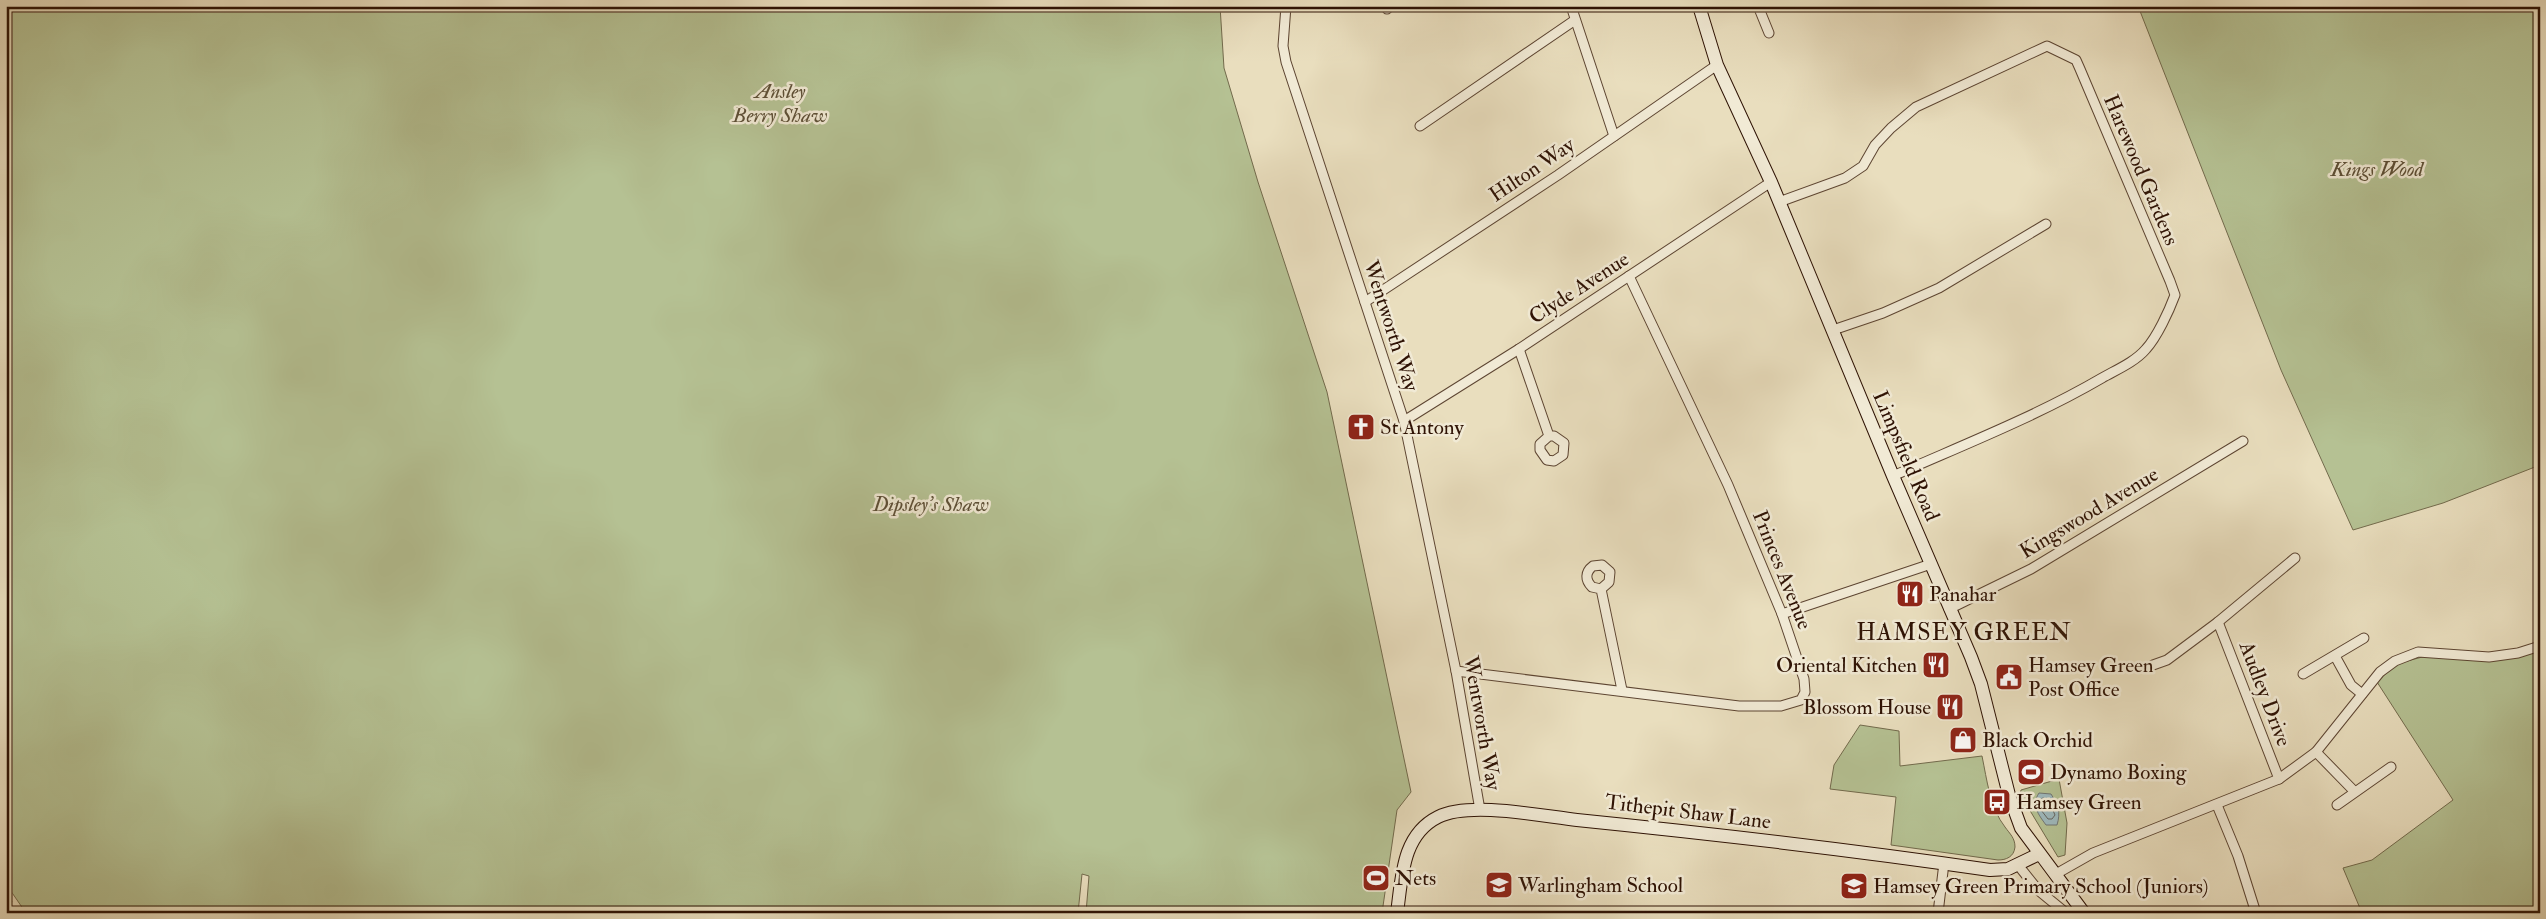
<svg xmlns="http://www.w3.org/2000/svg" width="2546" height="919" font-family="'IM FELL Double Pica',serif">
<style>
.green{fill:#b5c193;stroke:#726a4c}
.water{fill:#9eb9bd;stroke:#717673}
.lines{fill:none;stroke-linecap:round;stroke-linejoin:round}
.shore{stroke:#666660;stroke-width:1}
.street-casing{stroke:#5d4532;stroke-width:11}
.secondary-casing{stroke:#2e1204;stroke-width:14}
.street{stroke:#f1ead5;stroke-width:9}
.secondary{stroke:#f1ead5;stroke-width:12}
.rail{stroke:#2e1204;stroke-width:3;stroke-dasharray:9 9;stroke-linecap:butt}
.labels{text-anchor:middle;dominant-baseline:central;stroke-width:5;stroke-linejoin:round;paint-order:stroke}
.park-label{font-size:21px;font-style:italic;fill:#5d4f36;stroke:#f1ead5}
.street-label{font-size:21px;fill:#2e1204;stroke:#f1ead5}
.poi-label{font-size:21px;fill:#2e1204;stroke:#f1ead5;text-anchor:start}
.quarter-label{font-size:24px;letter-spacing:1px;fill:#2e1204;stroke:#f1ead5}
</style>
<rect width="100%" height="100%" fill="#e9debe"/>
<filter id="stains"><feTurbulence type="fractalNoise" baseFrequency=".004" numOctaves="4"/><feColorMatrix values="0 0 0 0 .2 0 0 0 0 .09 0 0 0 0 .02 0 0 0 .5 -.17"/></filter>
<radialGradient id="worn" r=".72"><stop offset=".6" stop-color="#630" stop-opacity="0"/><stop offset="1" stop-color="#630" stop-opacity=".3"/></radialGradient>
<g class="green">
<path d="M6,6H1220L1224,68L1258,182L1327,392L1411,792L1397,810L1382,913H1086L1089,876L1082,874L1078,913H26L6,884Z"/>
<path d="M2138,6H2540V465L2443,503L2353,530L2281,370Z"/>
<path d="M2540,649V913H2362L2343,868L2372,860L2453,800L2377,682L2396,664L2426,656L2458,657Z"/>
<path d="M1860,725L1899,731L1900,766L1982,756C1987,780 1990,808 2005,827C2010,834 2015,838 2015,847C2014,857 2006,860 1998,860L1891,845L1896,797L1830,789L1834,765Z"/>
<path d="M2059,779L2067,823L2065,855L2058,857L2020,794L2021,790Z"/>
</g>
<path class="water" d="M2039,793L2051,794C2058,805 2061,812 2057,825H2046C2038,814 2031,805 2039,793Z"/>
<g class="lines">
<path class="shore" d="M2043,798L2048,799L2055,815L2052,819H2048L2041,810L2040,801Z"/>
<defs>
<g id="street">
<path d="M1286,6L1283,46L1286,62L1404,421L1456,671L1480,810"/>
<path d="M1571,6L1614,136"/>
<path d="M1758,6L1769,33"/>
<path d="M1387,9L1390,6"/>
<path d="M1420,126L1575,20"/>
<path d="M1779,202L1845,178L1863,166L1875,145L1891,128L1916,107L2047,46L2076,60L2080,69L2170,281L2175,295C2169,311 2157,337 2146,349C2135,362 2116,370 2102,378C2035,417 1963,445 1893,476"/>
<path d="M1365,302L1558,175L1717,65"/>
<path d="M1833,330L1883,313L1939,288L2046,224"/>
<path d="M1519,349L1549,436L1540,444V450L1547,460L1554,461L1563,455L1564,443L1554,436H1549"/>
<path d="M1404,421L1519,349L1771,182"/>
<path d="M1601,589L1592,587C1585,580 1585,572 1593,566L1602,565L1610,572L1609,582L1601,589L1622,690"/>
<path d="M1949,609L2031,569L2243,441"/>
<path d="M1782,614L1931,564"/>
<path d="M2218,622L2279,779"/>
<path d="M2335,656L2351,685L2362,694"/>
<path d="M2153,665L2167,660L2218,622L2295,558"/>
<path d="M1456,671L1739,706H1781L1801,700L1805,692L1804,679L1782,614L1728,485L1629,276"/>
<path d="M2303,674L2364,638"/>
<path d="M2316,752L2354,791"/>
<path d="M2217,805L2238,856L2256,913"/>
<path d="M2337,805L2391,767"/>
<path d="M2018,865L2038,890L2066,913"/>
<path d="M2056,874L2093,853L2279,779L2316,752L2380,672L2395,661L2418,652L2489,657L2518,653L2540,646"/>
<path d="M1938,913L1944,863"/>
</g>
<g id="secondary">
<path d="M1699,6L1717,65L1771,182L1893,476L1971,657L1981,684L2009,795L2021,828L2084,913"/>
<path d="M1397,913C1402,877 1402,835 1438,817C1470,801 1541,816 1577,820C1715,834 1853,850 1990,870L2008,869L2039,854"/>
</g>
</defs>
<use href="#street" class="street-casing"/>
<use href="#secondary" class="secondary-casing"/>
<use href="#street" class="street"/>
<use href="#secondary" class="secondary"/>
<path class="rail" d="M6,895L19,913"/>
</g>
<defs>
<symbol id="church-square" viewBox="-11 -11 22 22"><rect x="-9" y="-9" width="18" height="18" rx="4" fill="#8f2418" stroke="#f1ead5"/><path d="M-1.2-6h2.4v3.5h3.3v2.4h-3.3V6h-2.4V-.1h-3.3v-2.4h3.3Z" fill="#fff"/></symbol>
<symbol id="restaurant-square" viewBox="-11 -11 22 22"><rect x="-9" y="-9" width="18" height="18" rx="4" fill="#8f2418" stroke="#f1ead5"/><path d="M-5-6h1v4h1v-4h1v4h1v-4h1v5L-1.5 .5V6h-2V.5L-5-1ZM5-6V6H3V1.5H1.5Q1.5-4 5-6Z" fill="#fff"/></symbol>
<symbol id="civic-square" viewBox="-11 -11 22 22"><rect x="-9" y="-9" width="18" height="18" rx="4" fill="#8f2418" stroke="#f1ead5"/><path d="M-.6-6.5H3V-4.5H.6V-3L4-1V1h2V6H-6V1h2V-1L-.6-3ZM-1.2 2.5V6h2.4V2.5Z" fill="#fff"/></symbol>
<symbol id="shop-square" viewBox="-11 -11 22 22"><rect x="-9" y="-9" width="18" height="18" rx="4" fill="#8f2418" stroke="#f1ead5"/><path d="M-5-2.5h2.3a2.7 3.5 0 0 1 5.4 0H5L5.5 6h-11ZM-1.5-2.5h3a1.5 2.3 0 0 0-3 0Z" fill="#fff"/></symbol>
<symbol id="stadium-square" viewBox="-11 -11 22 22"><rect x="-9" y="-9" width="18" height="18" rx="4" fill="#8f2418" stroke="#f1ead5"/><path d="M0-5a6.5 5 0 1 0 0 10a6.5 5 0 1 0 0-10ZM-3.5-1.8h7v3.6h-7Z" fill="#fff"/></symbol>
<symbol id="bus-square" viewBox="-11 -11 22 22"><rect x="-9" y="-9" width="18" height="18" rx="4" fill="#8f2418" stroke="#f1ead5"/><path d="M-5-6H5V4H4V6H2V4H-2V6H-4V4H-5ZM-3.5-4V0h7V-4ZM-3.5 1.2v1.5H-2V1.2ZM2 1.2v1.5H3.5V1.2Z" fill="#fff"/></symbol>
<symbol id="school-square" viewBox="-11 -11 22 22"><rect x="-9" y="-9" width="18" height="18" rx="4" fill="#8f2418" stroke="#f1ead5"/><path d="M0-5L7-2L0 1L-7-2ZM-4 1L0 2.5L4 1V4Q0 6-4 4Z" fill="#fff"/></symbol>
</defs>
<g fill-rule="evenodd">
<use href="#church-square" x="1345" y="411" width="32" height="32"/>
<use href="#restaurant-square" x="1894" y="578" width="32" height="32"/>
<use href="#restaurant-square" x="1920" y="649" width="32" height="32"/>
<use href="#civic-square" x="1993" y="661" width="32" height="32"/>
<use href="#restaurant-square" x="1934" y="691" width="32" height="32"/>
<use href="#shop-square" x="1947" y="724" width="32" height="32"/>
<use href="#stadium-square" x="2015" y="756" width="32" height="32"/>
<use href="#bus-square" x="1981" y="786" width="32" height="32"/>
<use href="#stadium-square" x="1360" y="862" width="32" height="32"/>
<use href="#school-square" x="1483" y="869" width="32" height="32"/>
<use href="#school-square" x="1838" y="870" width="32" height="32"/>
</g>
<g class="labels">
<g class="park-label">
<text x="780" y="91">Ansley<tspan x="780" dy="24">Berry Shaw</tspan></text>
<text x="2377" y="169">Kings Wood</text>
<text x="931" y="504">Dipsley's Shaw</text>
</g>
<g class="street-label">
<text transform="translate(1532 170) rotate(-34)">Hilton Way</text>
<text transform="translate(2141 170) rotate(67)">Harewood Gardens</text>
<text transform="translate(1579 288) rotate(-33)">Clyde Avenue</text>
<text transform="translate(1391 326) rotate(72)">Wentworth Way</text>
<text transform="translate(1906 456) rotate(67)">Limpsfield Road</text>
<text transform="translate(2089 513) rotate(-31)">Kingswood Avenue</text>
<text transform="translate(1782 570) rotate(68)">Princes Avenue</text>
<text transform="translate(2265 694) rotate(69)">Audley Drive</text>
<text transform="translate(1482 723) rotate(80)">Wentworth Way</text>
<text transform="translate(1688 812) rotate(7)">Tithepit Shaw Lane</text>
</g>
<g class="poi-label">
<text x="1380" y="427">St Antony</text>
<text x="1929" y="594">Panahar</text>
<text x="1917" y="665" text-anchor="end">Oriental Kitchen</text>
<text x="2028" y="665">Hamsey Green<tspan x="2028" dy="24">Post Office</tspan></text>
<text x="1931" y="707" text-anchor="end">Blossom House</text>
<text x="1982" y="740">Black Orchid</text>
<text x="2050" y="772">Dynamo Boxing</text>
<text x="2016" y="802">Hamsey Green</text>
<text x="1395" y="878">Nets</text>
<text x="1518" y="885">Warlingham School</text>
<text x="1873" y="886">Hamsey Green Primary School (Juniors)</text>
</g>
<g class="quarter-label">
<text x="1964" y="632">HAMSEY GREEN</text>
</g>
</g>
<rect width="2546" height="919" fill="none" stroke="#e9debe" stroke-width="25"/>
<rect x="8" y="8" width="2531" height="904" fill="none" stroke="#2e1204" stroke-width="2.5"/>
<rect x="12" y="12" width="2521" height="894" fill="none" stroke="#2e1204"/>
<rect width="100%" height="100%" filter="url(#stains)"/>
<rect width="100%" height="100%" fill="url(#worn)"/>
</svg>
